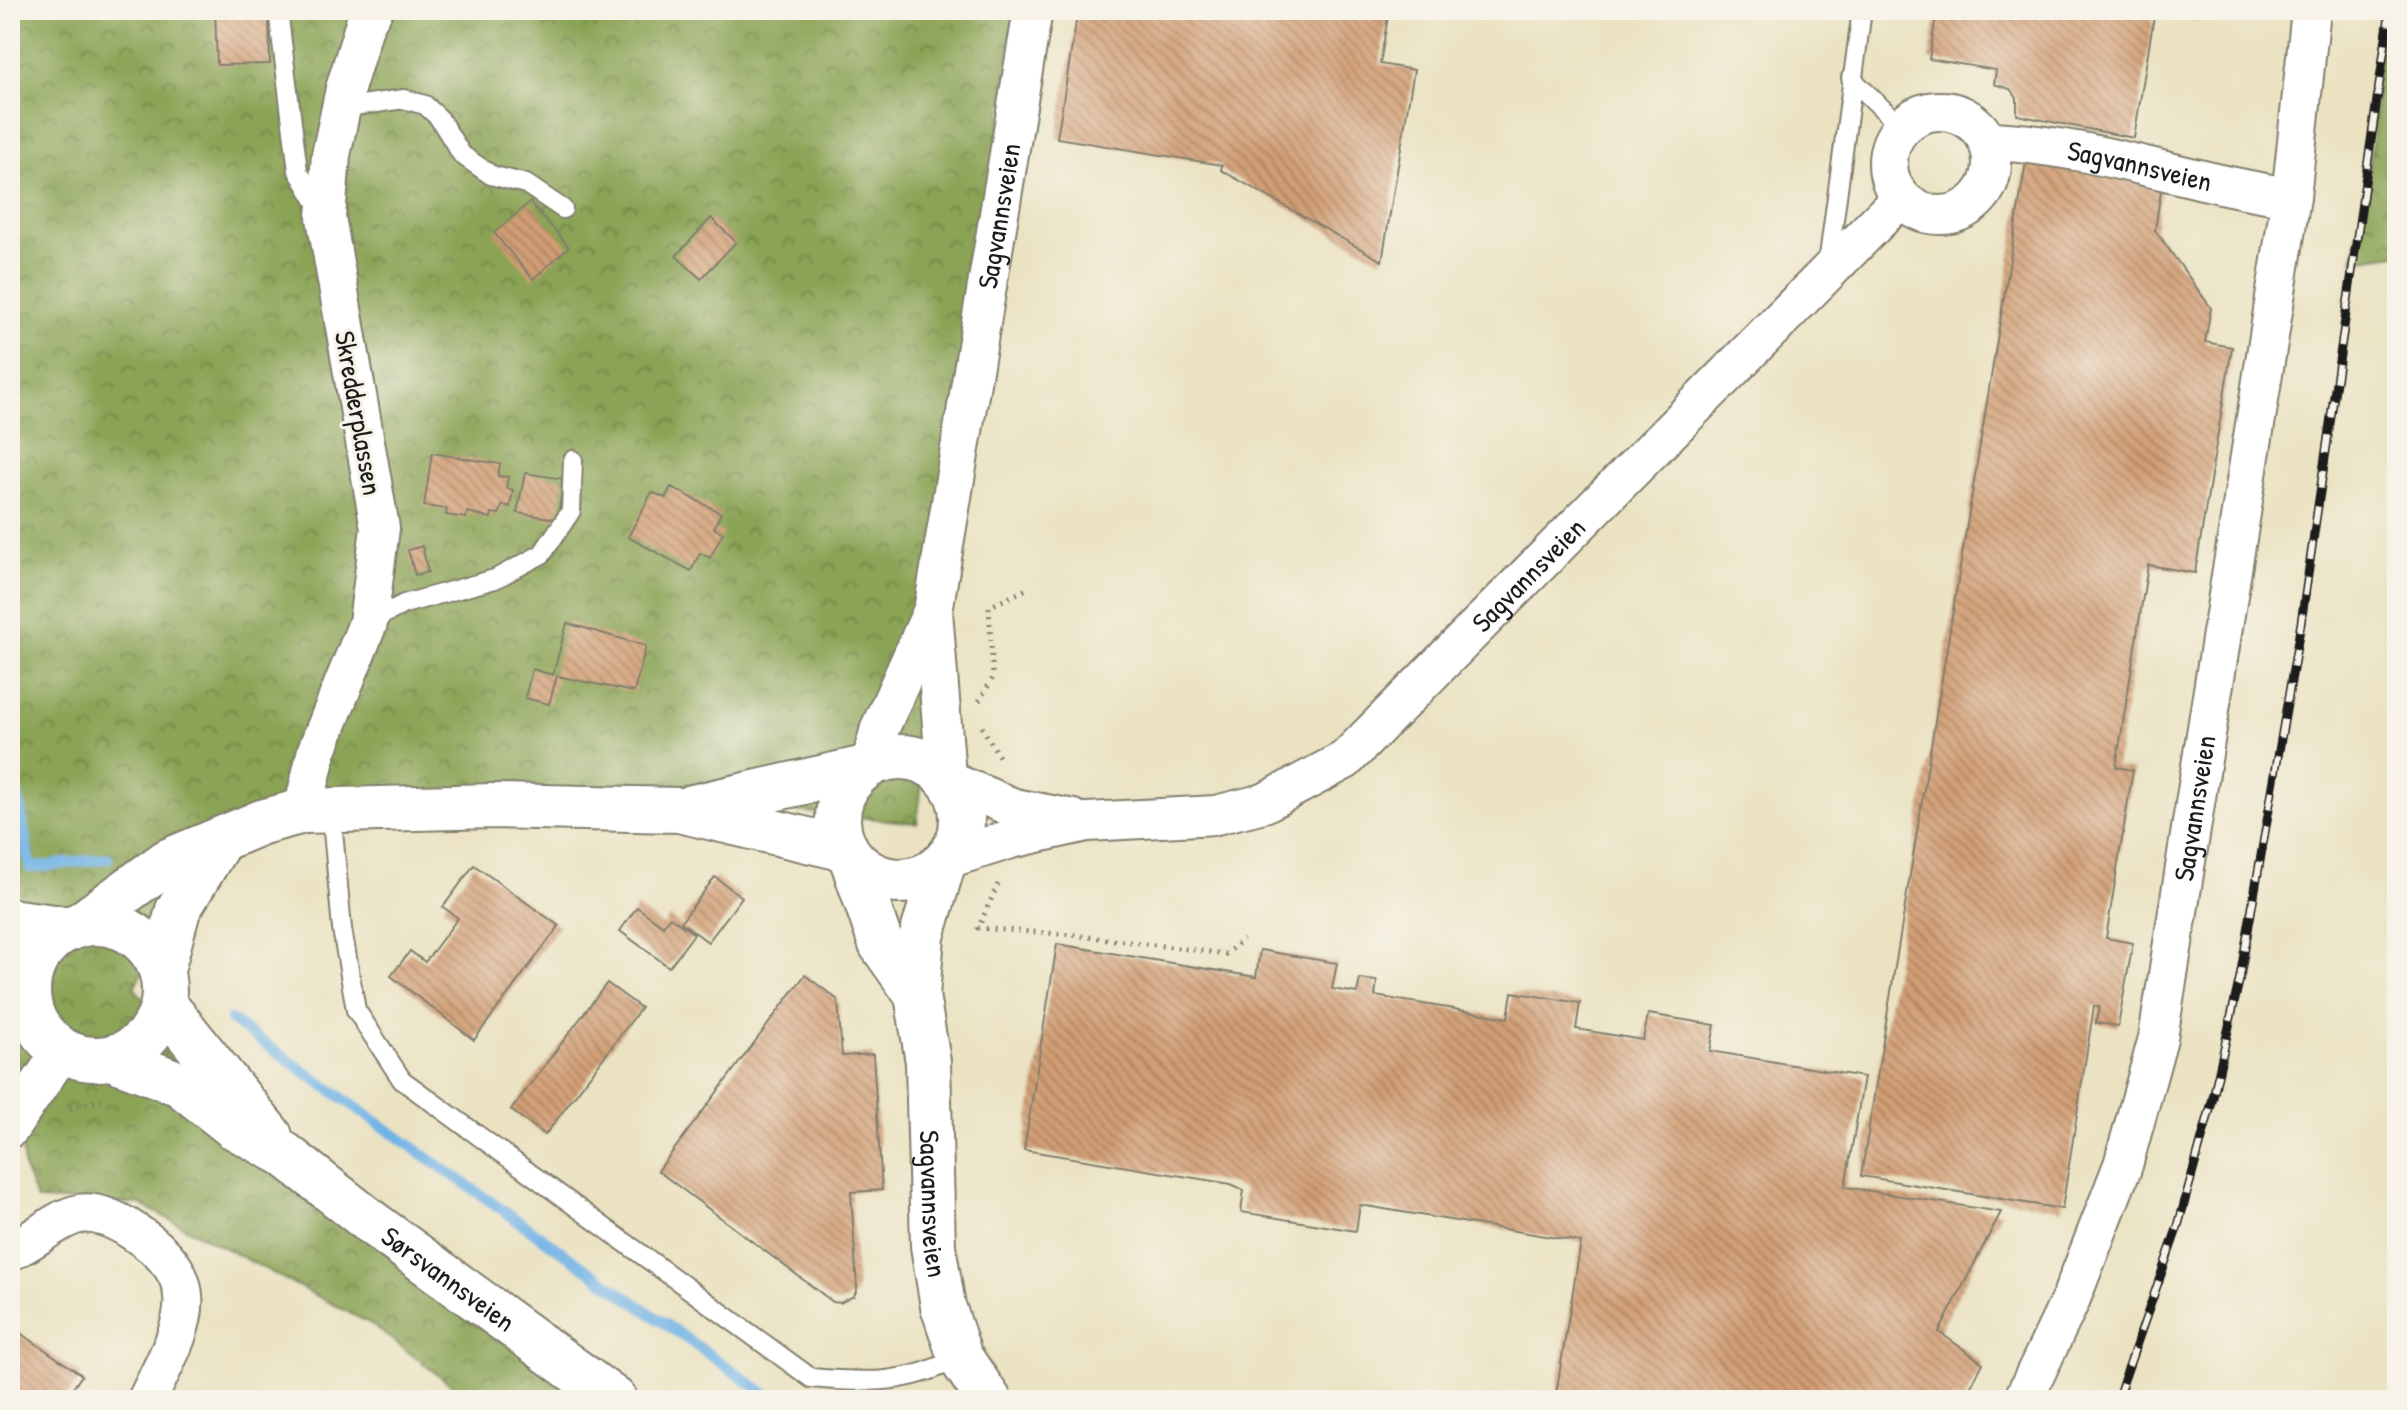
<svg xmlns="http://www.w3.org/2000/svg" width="2407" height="1410" font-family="'Patrick Hand',sans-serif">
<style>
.forest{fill:url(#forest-crowns);stroke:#536038;stroke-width:2}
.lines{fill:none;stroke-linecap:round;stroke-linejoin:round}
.stream{stroke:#71b3e6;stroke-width:11}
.building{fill:url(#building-back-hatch)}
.service-casing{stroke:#837f6e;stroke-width:22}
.minor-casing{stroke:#837f6e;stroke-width:42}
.tertiary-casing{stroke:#837f6e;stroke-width:48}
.secondary-casing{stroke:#837f6e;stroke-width:48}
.path{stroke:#837f6e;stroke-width:5;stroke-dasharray:2 6;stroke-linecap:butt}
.service{stroke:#fff;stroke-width:18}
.minor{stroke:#fff;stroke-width:38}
.tertiary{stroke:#fff;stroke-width:44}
.secondary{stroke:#fff;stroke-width:44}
.rail-casing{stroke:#1c1c1c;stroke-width:9}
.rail{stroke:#f7f3e8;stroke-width:6;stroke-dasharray:18;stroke-linecap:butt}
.labels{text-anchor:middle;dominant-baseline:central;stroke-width:6;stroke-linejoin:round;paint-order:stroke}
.street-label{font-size:28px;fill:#1c1c1c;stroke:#f7f3e8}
</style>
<defs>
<pattern id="forest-crowns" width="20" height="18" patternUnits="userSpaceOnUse" patternTransform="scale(2)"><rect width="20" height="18" fill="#8aa355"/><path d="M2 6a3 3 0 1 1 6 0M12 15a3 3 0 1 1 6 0" fill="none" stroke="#708446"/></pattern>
<pattern id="building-back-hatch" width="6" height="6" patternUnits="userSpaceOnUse" patternTransform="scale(2)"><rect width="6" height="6" fill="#d29e75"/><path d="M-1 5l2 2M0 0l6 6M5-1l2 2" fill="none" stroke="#aa805f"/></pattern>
</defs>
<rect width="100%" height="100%" fill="#f7f3e8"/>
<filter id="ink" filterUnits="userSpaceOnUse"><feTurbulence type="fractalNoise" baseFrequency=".0125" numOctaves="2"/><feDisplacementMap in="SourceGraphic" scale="16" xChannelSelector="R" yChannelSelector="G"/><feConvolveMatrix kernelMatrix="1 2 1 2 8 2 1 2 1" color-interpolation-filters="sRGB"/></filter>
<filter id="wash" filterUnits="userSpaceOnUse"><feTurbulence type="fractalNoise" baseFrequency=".006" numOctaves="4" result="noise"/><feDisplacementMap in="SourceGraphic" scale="32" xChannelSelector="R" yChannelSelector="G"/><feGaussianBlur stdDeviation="1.8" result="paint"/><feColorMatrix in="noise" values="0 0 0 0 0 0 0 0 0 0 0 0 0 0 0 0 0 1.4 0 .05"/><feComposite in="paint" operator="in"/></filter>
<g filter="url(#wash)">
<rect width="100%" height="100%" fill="#eae2c1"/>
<g class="forest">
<path d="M10,10H1014L917,823L640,796L341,799L195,877L134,987L235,1123L471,1323L579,1376L602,1400H471L373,1325L140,1204L37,1200L24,1169L18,1099L10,1096Z"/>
<path d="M2383,10H2397V254L2353,260L2369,175Z"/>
</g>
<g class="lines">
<g class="stream">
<path d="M10,786L18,796L30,868L108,858"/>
<path d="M231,1020L774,1400"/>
</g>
</g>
<g id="blocks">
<g class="building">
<path d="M215,10H269L270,64L217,65Z"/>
<path d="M1078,10H1389L1380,64L1414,70L1382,261L1221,170L1222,165L1057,138Z"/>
<path d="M1937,10H2155L2134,138L2017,115V98L2010,89L1994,84L1996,70L1929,59Z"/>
<path d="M2178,10H2198L2197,15Z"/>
<path d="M2026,162L2162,184L2155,230L2211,308L2205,342L2232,347L2195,573L2148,565L2116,767L2133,770L2106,938L2133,943L2118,1026L2096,1023L2099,1007L2094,1006L2062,1209L1861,1176Z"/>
<path d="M530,202L569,247L533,279L494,233Z"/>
<path d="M711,218L736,242L701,279L676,256Z"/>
<path d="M432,453L500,464L498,476L508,477L506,488L513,490L510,507L503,505L499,514L492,513L491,518L467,512L466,518L446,515L447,509L424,506Z"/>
<path d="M525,473L564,479L557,519L517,513Z"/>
<path d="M671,487L721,513L714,528L723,533L710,558L700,553L691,571L628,537L652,492L665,498Z"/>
<path d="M422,546L428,572L415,575L408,550Z"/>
<path d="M567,623L646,646L634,692L557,676L549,704L525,698L532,669L553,675Z"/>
<path d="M474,865L559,926L474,1040L391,976L410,951L425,962L458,918L443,907Z"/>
<path d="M715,877L742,897L708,942L681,922Z"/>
<path d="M637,907L663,926L670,917L694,934L669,967L620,931Z"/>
<path d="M1057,944L1256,977L1260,950L1337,963L1332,989L1357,993L1360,979L1377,981L1375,996L1508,1018L1512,992L1580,1003L1576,1029L1643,1040L1648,1014L1715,1025L1710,1051L1864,1077L1845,1187L2001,1212L1939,1332L1983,1363L1964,1400H1555L1581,1242L1360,1205L1356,1231L1241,1212L1244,1190L1231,1184L1024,1150Z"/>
<path d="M805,975L838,1000L842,1056L873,1054L882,1190L851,1192L857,1289L854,1296L840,1303L833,1302L658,1171Z"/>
<path d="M607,983L641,1008L545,1135L511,1110Z"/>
<path d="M10,1326L82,1375L65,1400H10Z"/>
</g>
</g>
</g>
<g filter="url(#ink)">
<use href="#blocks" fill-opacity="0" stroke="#837f6e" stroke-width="2"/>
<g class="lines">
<defs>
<g id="service">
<path d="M278,10L298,171L320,208"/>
<path d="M1851,78L1901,127"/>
<path d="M341,108L404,99L425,105L439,118L462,155L491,175L526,184L563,209"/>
<path d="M1828,264L1862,10"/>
<path d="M369,622L404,604L495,579L542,554L571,511L573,460"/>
<path d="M331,809L342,929L356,1010L402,1080L811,1378C867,1383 907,1385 960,1357"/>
</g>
<g id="minor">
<circle cx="1940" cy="163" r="52"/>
<path id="s1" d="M1988,141C2092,144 2189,183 2291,197"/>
<path d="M871,763L880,728L931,614"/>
<path id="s2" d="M946,776L933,611L1033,10"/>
<path d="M949,781L1014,808L1073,819"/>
<path d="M303,811L317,750L368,623L380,528L326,217L331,155L345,89L365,23L373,10"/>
<path id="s3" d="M947,859L1011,839L1087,822L1216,815L1264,803L1345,760L1901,198"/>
<path d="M10,1128L62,1051"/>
<path d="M10,1251C33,1242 52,1222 75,1215C94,1209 118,1221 133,1231C214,1283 181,1328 147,1400"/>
<path id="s4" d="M2023,1400L2070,1301L2123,1165L2158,1038L2291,197L2311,10"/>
</g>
<g id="tertiary">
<circle cx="900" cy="819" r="62"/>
<path d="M693,807L861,769"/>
<path d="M852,859L881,944L917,995"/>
<path id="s5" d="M943,864L922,936L917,995L928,1062L933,1246L943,1306L960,1357L989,1400"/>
<path d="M80,925L168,861L262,822L303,811L493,806L679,810L846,849"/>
<path d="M162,970L178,910L219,842"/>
</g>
<g id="secondary">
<path d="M10,921L69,929"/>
<circle cx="96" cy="991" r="68"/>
<path d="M164,1004L270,1136"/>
<path id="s6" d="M111,1058L180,1084L234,1127L284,1154L372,1223L615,1400"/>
</g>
</defs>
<use href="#service" class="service-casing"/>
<use href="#minor" class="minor-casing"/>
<use href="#tertiary" class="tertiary-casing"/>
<use href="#secondary" class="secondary-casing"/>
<g class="path">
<path d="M979,701L993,678L989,607L1029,588"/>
<path d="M982,727L1001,760"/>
<path d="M998,884L978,928L1074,935L1226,954L1243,939"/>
<path d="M70,1109L102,1099"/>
</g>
<use href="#service" class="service"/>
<use href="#minor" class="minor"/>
<use href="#tertiary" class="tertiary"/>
<use href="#secondary" class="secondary"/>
<defs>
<path id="rail" d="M2117,1400L2178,1226L2212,1102L2240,977L2301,623L2390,10"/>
</defs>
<use href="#rail" class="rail-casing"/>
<use href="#rail" class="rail"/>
</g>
</g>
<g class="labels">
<g class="street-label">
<text stroke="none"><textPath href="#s1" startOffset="154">Sagvannsveien</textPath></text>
<text stroke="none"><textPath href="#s2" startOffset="566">Sagvannsveien</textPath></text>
<text transform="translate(359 413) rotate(80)">Skredderplassen</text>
<text stroke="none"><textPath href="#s3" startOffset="676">Sagvannsveien</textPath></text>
<text stroke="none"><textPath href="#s4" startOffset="620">Sagvannsveien</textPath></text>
<text stroke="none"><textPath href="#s5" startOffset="344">Sagvannsveien</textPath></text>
<text stroke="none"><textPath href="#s6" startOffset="406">Sørsvannsveien</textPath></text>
</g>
</g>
<rect width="2407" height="1410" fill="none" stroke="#f7f3e8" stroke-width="40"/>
</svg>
